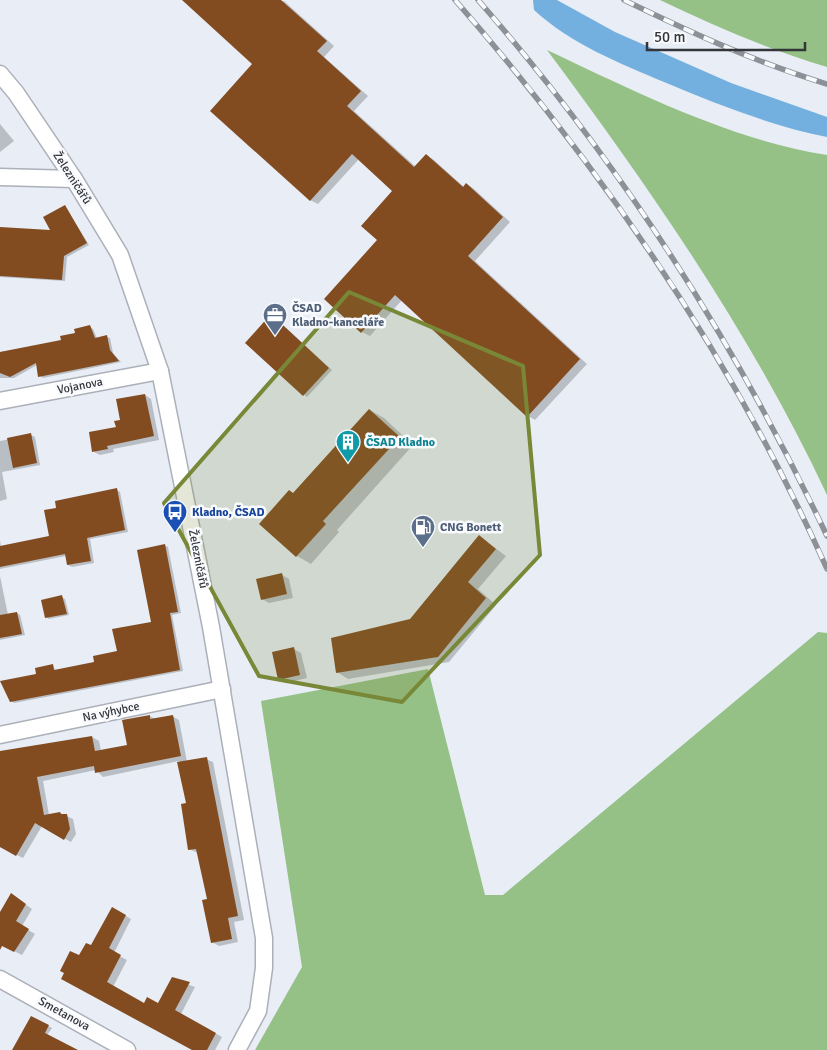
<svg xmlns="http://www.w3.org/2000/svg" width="827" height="1050" font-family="Signika,sans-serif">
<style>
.forest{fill:#95c086}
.water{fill:#74b0df}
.shadow{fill:#0003}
.building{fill:#824c20}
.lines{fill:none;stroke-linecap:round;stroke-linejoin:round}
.street-casing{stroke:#abb0b9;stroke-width:19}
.street{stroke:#fff;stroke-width:16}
.rail-casing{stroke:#8d9197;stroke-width:5.5}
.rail{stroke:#f8fafe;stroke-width:4;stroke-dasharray:11;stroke-linecap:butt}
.marked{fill:#788837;fill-opacity:0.2;stroke:#788837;stroke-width:4;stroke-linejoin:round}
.labels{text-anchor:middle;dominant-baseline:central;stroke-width:5;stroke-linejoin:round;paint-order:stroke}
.street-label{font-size:12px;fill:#333538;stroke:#f8fafe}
.service-label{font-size:12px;font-weight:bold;fill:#4e5e75;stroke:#f8fafe;text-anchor:start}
.culture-label{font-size:12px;font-weight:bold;fill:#0d838f;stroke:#f8fafe;text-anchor:start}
.transit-label{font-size:12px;font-weight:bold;fill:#164399;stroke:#f8fafe;text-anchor:start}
</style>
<rect width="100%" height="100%" fill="#e8edf6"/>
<g class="forest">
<path d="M660,0H827V67C770,50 714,26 660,0Z"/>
<path d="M547,50C634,91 731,140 827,155V495C752,335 652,191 547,50Z"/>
<path d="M818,632L827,633V1050H255L302,967L261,701L428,669L485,895H503Z"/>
</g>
<path class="water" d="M533,0H557L615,32L731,83L827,117V137C771,126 717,104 664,82C619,63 571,44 534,10Z"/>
<g class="shadow">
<path d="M184,0L284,1L334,46L324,57L368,96L354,111L416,167L426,155L434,160L464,187L467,184L474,189L510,222L475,261L587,364L535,420L528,416L402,300L370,336L362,332L378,240L394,191L359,159L318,204L310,200L254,64Z"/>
<path d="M0,124L14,141L0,152Z"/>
<path d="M65,206L89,245L67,257L65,281L0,277V229L52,231Z"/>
<path d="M274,317L332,370L307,397L247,343Z"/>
<path d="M90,327L93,329L97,338L107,337L110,338L113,353L121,362L43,378L40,376L37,365L14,378H0V352L62,341Z"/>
<path d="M145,395L151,399L159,440L113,449L114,452L100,455L94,452Z"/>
<path d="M370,410L384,418L413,445L337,530L339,532L311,564L297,556L294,494Z"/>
<path d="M31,435L35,437L40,465L2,472L7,499L0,501V441Z"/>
<path d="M117,490L120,492L128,532L90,539L94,563L72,567L68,565L66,556L0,569V540L1,547L50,537L57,508Z"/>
<path d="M480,537L506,556L478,589L496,605L449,662L348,679L337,672L410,620Z"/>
<path d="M164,545L168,547L181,613L172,615L183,671L14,703L11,701L38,675L53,666L56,671L96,662L119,652L152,623Z"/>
<path d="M282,575L289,579L293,598L269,603L262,599Z"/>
<path d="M0,576L8,615L17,613L20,615L25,635L0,640Z"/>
<path d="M61,597L65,599L69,615L49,619L46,617Z"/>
<path d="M294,649L301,653L307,678L286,683L279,679Z"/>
<path d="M150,716L155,719L172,716L179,720L187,762L206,759L213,762L244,920L234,922L238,942L219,946L212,942L208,900L198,853L189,849L187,804L179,761L103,777L96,770L43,781L49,815L60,813L73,819L76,834L71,842L42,826L23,858L0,847V753L92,737L99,741L101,751L128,746Z"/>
<path d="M18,899L32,909L22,926L35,934L22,955L0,944V914Z"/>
<path d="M113,908L131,919L114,953L127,960L113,987L145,1005L159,1004L173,979L195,987L181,1014L222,1037L215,1050H194L63,979L79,957L91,946Z"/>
<path d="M32,1017L52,1028L47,1035L58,1050H25Z"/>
</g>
<g class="building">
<path d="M182,0H281L327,41L317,51L361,91L347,106L414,167L426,154L463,187L466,183L503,217L468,256L580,359L527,417L395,295L361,333L324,299L377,240L361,226L392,191L352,154L310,201L210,111L252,64Z"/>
<path d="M65,205L87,243L64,256L62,280L0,276V227L50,230L43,217Z"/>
<path d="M271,314L329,368L303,396L245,343Z"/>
<path d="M90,325L95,338L107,335L110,350L119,361L38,377L36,363L10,377L0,373V352L61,340L60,336L75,333L74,329Z"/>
<path d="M145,394L154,436L107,446L108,449L92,452L89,432L116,427L114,421L120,420L116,399Z"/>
<path d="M369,409L400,437L323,521L326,524L296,557L259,524L289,490L293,493Z"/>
<path d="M31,433L37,463L13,468L7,438Z"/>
<path d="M117,488L125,530L87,538L91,561L67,565L65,554L0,567V546L49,536L44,510L56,508L55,501Z"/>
<path d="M479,535L496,549L468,582L486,598L438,657L336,673L331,638L410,619Z"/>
<path d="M165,544L178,612L170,613L180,670L10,702L0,681L36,674L35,668L53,664L54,670L94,662L93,656L117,651L112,629L151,622L137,550Z"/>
<path d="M282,573L287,594L261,600L256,579Z"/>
<path d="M62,595L67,614L45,618L41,600Z"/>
<path d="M17,612L22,634L0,638V615Z"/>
<path d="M294,647L300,675L278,680L272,652Z"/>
<path d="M150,715V719L173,715L181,756L95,773L94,766L37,777L44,815L60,812L61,814H67L70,829L64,840L35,823L16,856L0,847V751L92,736L95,751L127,745L122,720Z"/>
<path d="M207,757L238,916L228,918L232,939L211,943L202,900L207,899L196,849L188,850L181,804L186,803L177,762Z"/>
<path d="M11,893L26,904L16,921L29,929L14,952L2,946L0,950V912Z"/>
<path d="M112,907L126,915L109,948L121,955L107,982L144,1003L147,997L158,1003L172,977L190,982L175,1010L216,1033L207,1050H192L61,979L64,973L60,971L70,951L79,955L86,943L91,945Z"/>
<path d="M31,1016L49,1025L45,1033L78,1050H12Z"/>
</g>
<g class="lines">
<defs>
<g id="street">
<path d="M0,74L16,93L74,179L120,255L160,371L211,627L264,938V968L258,1011L237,1050"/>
<path d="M0,177L74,179"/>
<path d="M0,401L160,371"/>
<path d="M0,735L222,689"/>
<path d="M0,979L127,1050"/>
</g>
</defs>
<use href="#street" class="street-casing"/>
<use href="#street" class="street"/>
<defs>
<g id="rail">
<path d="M455,0C605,172 734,360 827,569"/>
<path d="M478,0C620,162 735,342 827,536"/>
<path d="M624,0C690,32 757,63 827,84"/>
</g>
</defs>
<use href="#rail" class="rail-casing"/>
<use href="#rail" class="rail"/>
</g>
<path class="marked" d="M349,292L523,366L540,555L402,702L259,676L164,503Z"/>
<defs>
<symbol id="office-pin" viewBox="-11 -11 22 30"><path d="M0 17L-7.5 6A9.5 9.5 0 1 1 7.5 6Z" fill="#5c6f8a" stroke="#f8fafe"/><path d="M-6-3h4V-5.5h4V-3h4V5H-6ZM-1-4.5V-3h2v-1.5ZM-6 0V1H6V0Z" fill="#fff"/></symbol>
<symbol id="building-pin" viewBox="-11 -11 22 30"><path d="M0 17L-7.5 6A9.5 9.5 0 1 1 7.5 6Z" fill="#0f9aa8" stroke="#f8fafe"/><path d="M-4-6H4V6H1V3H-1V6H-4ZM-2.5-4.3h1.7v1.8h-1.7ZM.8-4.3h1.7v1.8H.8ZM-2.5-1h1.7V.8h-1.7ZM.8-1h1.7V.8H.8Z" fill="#fff"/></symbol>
<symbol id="bus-pin" viewBox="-11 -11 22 30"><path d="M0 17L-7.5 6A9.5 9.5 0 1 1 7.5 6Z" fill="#1a4fb4" stroke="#f8fafe"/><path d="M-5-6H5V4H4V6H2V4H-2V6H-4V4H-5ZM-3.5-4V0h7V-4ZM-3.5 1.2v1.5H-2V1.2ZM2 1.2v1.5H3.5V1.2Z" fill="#fff"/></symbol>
<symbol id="fuel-pin" viewBox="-11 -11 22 30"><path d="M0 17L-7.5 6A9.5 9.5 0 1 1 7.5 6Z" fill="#5c6f8a" stroke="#f8fafe"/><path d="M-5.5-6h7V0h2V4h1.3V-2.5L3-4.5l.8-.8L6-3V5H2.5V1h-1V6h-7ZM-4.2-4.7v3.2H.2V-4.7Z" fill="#fff"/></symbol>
</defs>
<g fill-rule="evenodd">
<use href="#office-pin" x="261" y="301" width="28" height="38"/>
<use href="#building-pin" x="334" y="428" width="28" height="38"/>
<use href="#bus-pin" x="161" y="498" width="28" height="38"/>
<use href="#fuel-pin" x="409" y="513" width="28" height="38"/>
</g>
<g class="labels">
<g class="street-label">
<text transform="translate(72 178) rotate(57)">Železničářů</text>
<text transform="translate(80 386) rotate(-11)">Vojanova</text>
<text transform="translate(198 559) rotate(79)">Železničářů</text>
<text transform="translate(111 712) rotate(-12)">Na výhybce</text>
<text transform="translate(64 1014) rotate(29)">Smetanova</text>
</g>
<g class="service-label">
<text x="292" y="308">ČSAD<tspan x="292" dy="14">Kladno-kanceláře</tspan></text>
<text x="440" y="527">CNG Bonett</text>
</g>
<g class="culture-label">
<text x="366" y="442">ČSAD Kladno</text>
</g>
<g class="transit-label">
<text x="192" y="512">Kladno, ČSAD</text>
</g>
</g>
<path d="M647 42v8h158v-8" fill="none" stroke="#333538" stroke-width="2.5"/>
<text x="654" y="42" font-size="15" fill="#333538" stroke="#f8fafe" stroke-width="4" paint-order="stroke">50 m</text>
</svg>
